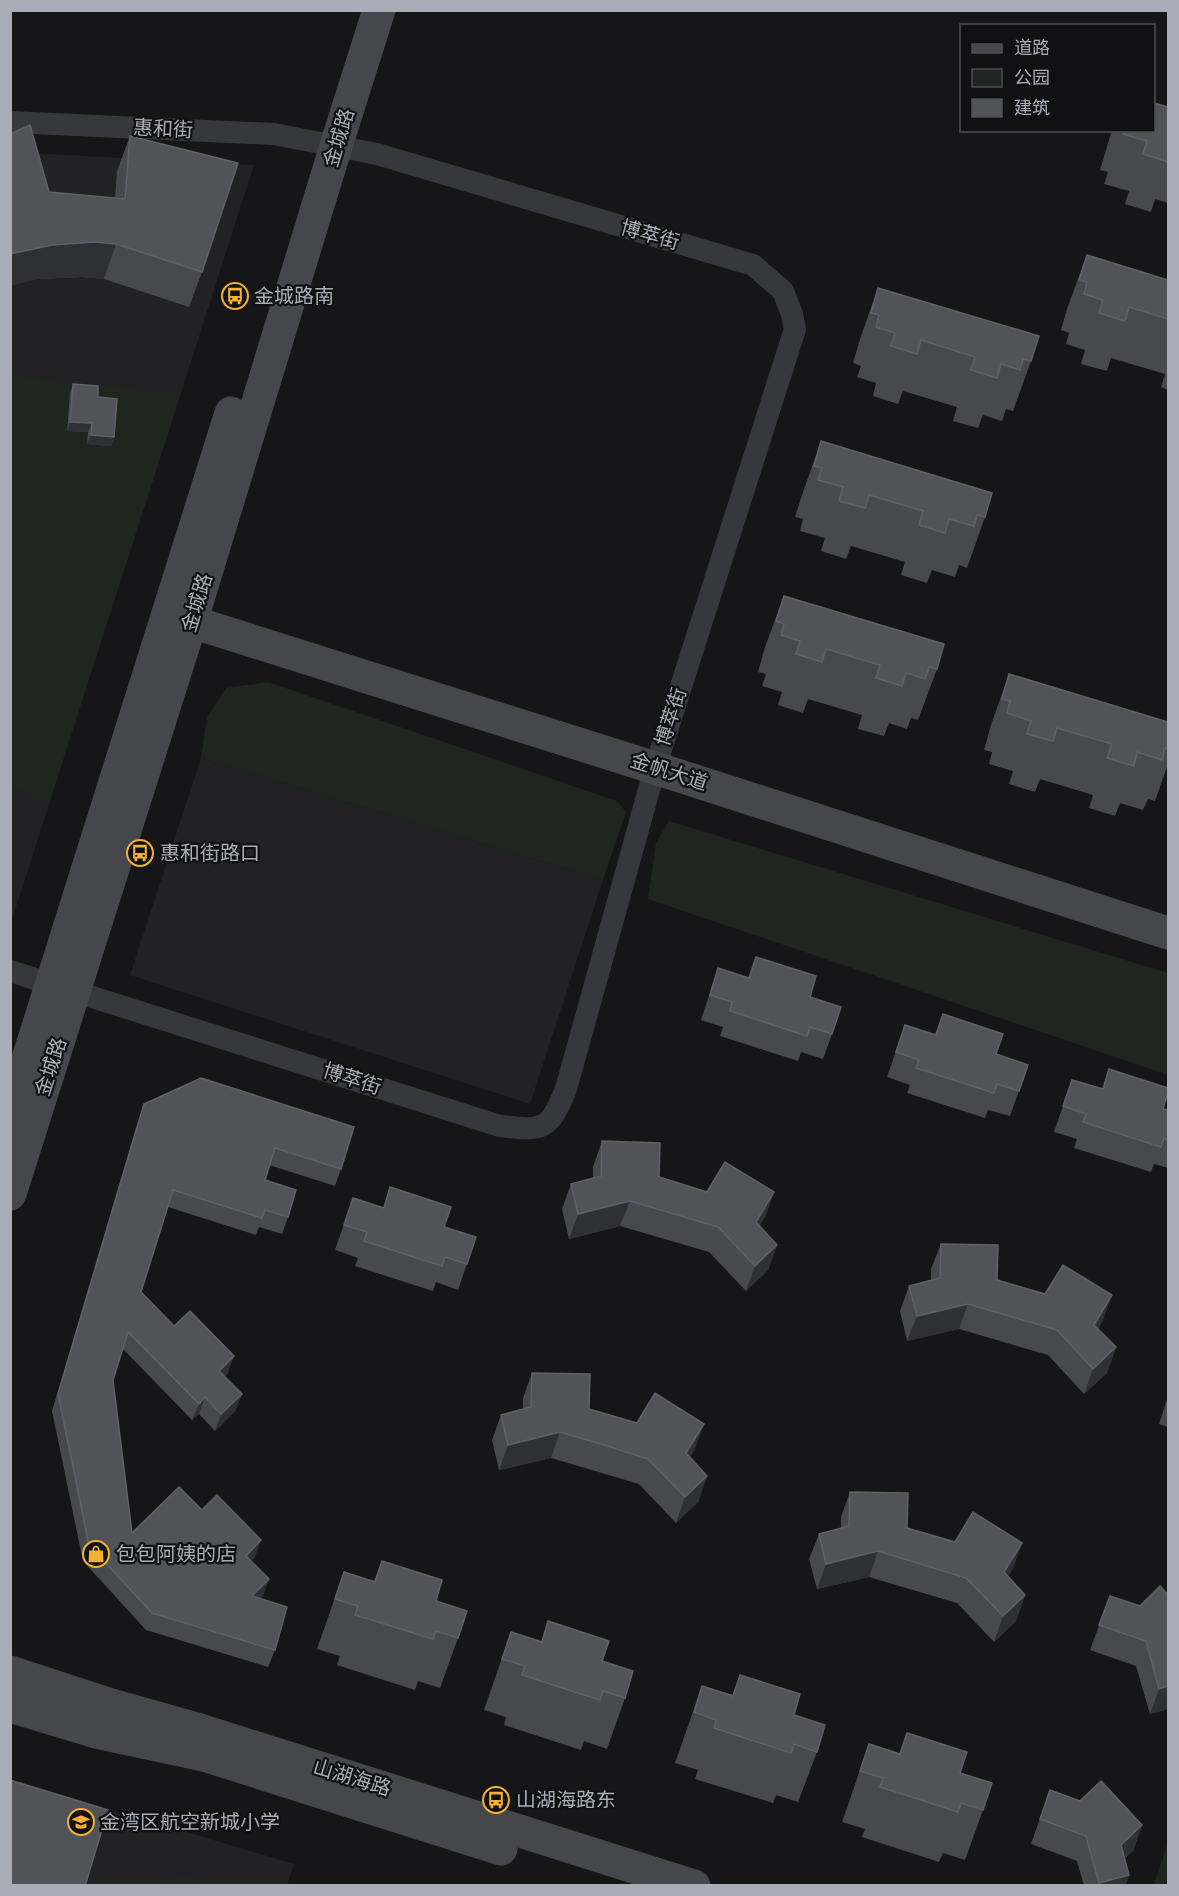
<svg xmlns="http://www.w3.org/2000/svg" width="1179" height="1896" font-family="Karla,'Noto Sans SC',sans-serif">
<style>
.built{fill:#222225}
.green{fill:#1e261f}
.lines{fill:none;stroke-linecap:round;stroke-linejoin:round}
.street{stroke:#37383d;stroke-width:22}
.secondary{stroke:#45474d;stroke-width:33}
.wall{fill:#47494d}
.shaded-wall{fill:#2f3033}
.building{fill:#525359;stroke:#5f6168;stroke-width:1.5}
.labels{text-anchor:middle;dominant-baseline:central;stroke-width:4.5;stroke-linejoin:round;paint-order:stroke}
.street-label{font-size:20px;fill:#a8adb8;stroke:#111113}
.poi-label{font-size:20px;fill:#a8adb8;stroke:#111113;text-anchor:start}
</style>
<rect width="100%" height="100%" fill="#161618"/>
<g class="built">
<path d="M11,152L254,165L11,923Z"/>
<path d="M201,758L603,880L530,1104L130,975Z"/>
<path d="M10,1779L294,1864L287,1885H11Z"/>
</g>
<g class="green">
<path d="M16,377L181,393L48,805L11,786L10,378Z"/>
<path d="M268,682L617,801L626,812L603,880L201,758L207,717L226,688Z"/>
<path d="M669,821L1168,973V1075L648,899L656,843Z"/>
<path d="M1168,1841V1885H1154Z"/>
<path d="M180,1876L199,1878L221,1885H148L161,1880Z"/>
</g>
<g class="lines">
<path class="street" d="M10,122L274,134L336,146L377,154L753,265L783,291L792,314L795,329L655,768L566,1089C549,1131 543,1131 500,1126L10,971"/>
<g class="secondary">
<path d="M170,615L655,768L1168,933"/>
<path d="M10,1116L231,413"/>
<path d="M10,1194L191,622L336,146L379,10"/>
<path d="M10,1672L111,1705L200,1730L694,1886"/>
<path d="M10,1706L96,1732L204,1755L501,1849"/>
</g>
</g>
<g class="wall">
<path d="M1168,107V203L1155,199L1151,212L1125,204L1129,191L1104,184L1108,172L1100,170L1112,130H1154Z"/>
<path d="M130,136L202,272L189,307L104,279L82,277L39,279L49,192L115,198L117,171Z"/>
<path d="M1087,255L1168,280V390L1161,387L1165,374L1111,358L1107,371L1081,364L1085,350L1066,344L1069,333L1061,330L1068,306Z"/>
<path d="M878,288L1031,361L1013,411L1006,409L1002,421L983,415L978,428L953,421L957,407L903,391L898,404L873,396L876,383L857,377L861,366L853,363L860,339Z"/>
<path d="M73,384L98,397L114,437L111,446L87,444L88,432L67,431L70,393Z"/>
<path d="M821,441L985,517L967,568L959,565L955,577L932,570L927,583L901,575L905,562L851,546L846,559L821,551L825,538L800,531L803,519L795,517L803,492Z"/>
<path d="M784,596L937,669L918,720L911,718L907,729L889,723L884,736L858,729L862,715L808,699L803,713L778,705L782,692L762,686L766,674L758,672L765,647Z"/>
<path d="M1009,674L1168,722V764L1155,801L1148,799L1143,810L1120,803L1115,816L1089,808L1093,795L1040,779L1035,792L1009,784L1013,771L989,764L992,752L984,750L991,725Z"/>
<path d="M756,957L810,997L832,1034L823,1059L801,1052L798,1061L720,1036L723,1027L701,1020L718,968L749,978Z"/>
<path d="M943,1014L996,1054L1019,1091L1010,1116L988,1110L985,1118L907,1093L910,1085L887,1077L905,1025L935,1035Z"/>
<path d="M1109,1069L1163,1109L1168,1110V1168L1154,1164L1151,1172L1074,1148L1077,1139L1054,1132L1072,1080L1102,1089Z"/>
<path d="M144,1104L341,1169L335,1186L269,1165L265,1180L288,1217L282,1234L259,1227L256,1235L168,1207L141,1292L174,1326L228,1373L224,1377L242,1394L235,1411L215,1431L199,1414L192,1420L123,1349L113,1380L132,1533L202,1510L255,1557L251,1561L263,1596L260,1598L275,1650L268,1667L146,1630L83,1561L52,1411L138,1121Z"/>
<path d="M602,1141L659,1177L707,1192H774L765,1217L759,1226L777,1245L768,1270L746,1291L709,1252L620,1226L569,1239L562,1209L571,1184L593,1178V1167Z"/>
<path d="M390,1187L444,1227L467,1264L458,1290L436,1282L433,1291L355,1266L358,1258L335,1250L353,1198L383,1208Z"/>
<path d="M941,1244L997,1280L1103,1320L1098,1329L1116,1347L1107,1373L1084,1394L1048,1355L959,1329L907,1341L900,1311L909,1286L931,1281V1269Z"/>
<path d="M532,1373L589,1409L695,1449L690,1457L707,1476L698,1502L676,1523L639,1484L551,1458L499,1470L492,1440L501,1415L523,1409V1398Z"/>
<path d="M1168,1396V1427L1159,1424Z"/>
<path d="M850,1492L907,1528L955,1542L1022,1543L1013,1568L1008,1576L1025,1595L1016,1621L994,1642L957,1603L869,1577L817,1589L809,1559L819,1534L841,1528V1517Z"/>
<path d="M382,1561L436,1601L458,1638L440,1688L418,1681L415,1690L337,1665L340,1656L317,1649L344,1572L374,1581Z"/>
<path d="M1168,1595V1709L1150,1714L1136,1666L1090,1650L1110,1596L1140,1606Z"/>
<path d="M548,1621L602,1661L625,1698L607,1749L584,1741L581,1750L504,1725L506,1717L484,1710L511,1632L541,1642Z"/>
<path d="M740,1675L794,1715L817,1752L798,1802L776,1795L773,1803L695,1779L698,1770L675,1763L702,1686L733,1695Z"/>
<path d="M907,1733L960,1773L983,1810L965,1860L943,1853L939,1862L902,1850L862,1837L865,1829L842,1822L869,1744L899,1754Z"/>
<path d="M1050,1790L1142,1825L1133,1851L1125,1858L1126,1886H1084L1077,1861L1031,1844Z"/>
</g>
<g class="shaded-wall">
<path d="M95,242L116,244L104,279L82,277L39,279L10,286V254L52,245Z"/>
<path d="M70,422L92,423L88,432L67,431Z"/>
<path d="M91,435L114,437L111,446L87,444Z"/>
<path d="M774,1192L765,1217L746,1247L756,1222Z"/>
<path d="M630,1201L620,1226L569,1239L578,1214Z"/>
<path d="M777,1245L768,1270L746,1291L755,1266Z"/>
<path d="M1112,1295L1103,1320L1085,1350L1094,1325Z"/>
<path d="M968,1304L959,1329L907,1341L917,1316Z"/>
<path d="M1116,1347L1107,1373L1084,1394L1093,1369Z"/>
<path d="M234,1356L228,1373L212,1388L219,1371Z"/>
<path d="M242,1394L235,1411L215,1431L221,1414Z"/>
<path d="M205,1397L199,1414L192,1420L199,1404Z"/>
<path d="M704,1424L695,1449L677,1479L686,1453Z"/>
<path d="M560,1432L551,1458L499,1470L508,1445Z"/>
<path d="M707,1476L698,1502L676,1523L685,1497Z"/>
<path d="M261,1540L255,1557L240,1572L246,1556Z"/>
<path d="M1022,1543L1013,1568L995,1598L1004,1572Z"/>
<path d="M878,1551L869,1577L817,1589L826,1564Z"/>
<path d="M269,1579L263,1596L246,1613L252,1596Z"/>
<path d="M1025,1595L1016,1621L994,1642L1003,1616Z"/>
<path d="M1168,1686V1709L1150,1714L1159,1689Z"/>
<path d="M1142,1825L1133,1851L1112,1870L1121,1845Z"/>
<path d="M1129,1875L1126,1886H1099V1883Z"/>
</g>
<g class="building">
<path d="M1154,103L1168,107V162L1143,154L1147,141L1123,134L1124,130H1154Z"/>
<path d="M30,125L49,192L125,199L130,136L238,163L202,272L116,244L95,242L52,245L10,254V134Z"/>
<path d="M1087,255L1168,280V319L1129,307L1125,321L1099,313L1103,300L1084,294L1087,282L1079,280Z"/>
<path d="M878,288L1039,336L1031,361L1023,359L1020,370L1001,364L997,378L971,370L975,357L921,340L917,354L891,346L895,333L876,327L879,315L871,313Z"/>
<path d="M73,384L98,386V397L117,399L114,437L91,435L92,423L70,422Z"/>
<path d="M821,441L992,493L985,517L977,515L974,526L949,519L945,533L919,525L923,511L869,495L865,508L839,501L843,487L818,480L822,468L814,466Z"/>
<path d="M784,596L944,644L937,669L929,667L925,679L906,673L902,686L876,678L880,665L826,649L822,662L796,654L800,641L781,635L784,624L776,621Z"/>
<path d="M1009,674L1168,722V749L1165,748L1162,760L1137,752L1134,766L1107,758L1112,744L1057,728L1053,741L1027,734L1031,721L1007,713L1010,701L1002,699Z"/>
<path d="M756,957L816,976L810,997L841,1007L832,1034L810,1027L807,1036L730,1011L732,1002L710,995L718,968L749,978Z"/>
<path d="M943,1014L1003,1034L996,1054L1028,1065L1019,1091L997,1084L994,1093L916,1068L919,1060L896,1052L905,1025L936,1035Z"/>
<path d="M1109,1069L1168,1088V1092L1163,1109L1168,1110V1140L1164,1138L1161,1147L1083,1122L1086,1114L1063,1106L1072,1080L1103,1089Z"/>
<path d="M201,1078L354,1127L341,1169L275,1148L265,1180L296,1190L288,1217L265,1210L262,1218L173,1190L141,1292L174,1326L190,1311L234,1356L219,1371L242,1394L221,1414L205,1397L199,1404L128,1332L113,1380L132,1533L179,1487L202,1510L217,1495L261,1540L246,1556L269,1579L252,1596L287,1607L275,1650L152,1613L89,1545L58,1394L144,1104Z"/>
<path d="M602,1141L660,1143L659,1177L707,1192L725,1162L774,1192L756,1222L777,1245L755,1266L718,1227L630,1201L578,1214L571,1184L601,1176Z"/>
<path d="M390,1187L451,1207L444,1227L476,1237L467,1264L445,1257L442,1266L364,1241L367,1232L344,1225L353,1198L384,1208Z"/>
<path d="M941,1244L998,1245L997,1280L1045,1294L1063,1265L1112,1295L1094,1325L1116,1347L1093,1369L1057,1330L968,1304L917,1316L909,1286L940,1278Z"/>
<path d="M532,1373L590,1374L589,1409L637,1423L655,1393L704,1424L686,1453L707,1476L685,1497L648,1459L604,1445L560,1432L508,1445L501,1415L531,1407Z"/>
<path d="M850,1492L908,1493L907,1528L955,1542L973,1512L1022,1543L1004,1572L1025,1595L1003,1616L966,1578L878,1551L826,1564L819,1534L849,1526Z"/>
<path d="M382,1561L442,1580L436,1601L467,1611L458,1638L436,1631L433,1639L355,1615L358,1606L335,1599L344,1572L375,1582Z"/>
<path d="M1160,1586L1168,1595V1686L1159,1689L1146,1641L1099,1625L1110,1596L1140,1606Z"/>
<path d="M548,1621L609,1641L602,1661L633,1671L625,1698L603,1691L600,1700L522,1675L525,1666L502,1659L511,1632L542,1642Z"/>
<path d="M740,1675L800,1694L794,1715L825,1725L817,1752L794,1744L791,1753L714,1728L716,1720L694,1712L702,1686L733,1696Z"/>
<path d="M907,1733L967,1752L960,1773L992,1783L983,1810L961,1803L958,1812L921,1800L880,1787L883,1778L860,1771L869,1744L900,1754Z"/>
<path d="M10,1780L108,1810L85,1886H10Z"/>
<path d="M1101,1781L1142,1825L1121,1845L1129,1875L1099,1883L1086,1836L1040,1819L1050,1790L1080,1801Z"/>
</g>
<defs>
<symbol id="bus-ring" viewBox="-11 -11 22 22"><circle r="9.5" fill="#111113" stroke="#f2b134" stroke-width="1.5"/><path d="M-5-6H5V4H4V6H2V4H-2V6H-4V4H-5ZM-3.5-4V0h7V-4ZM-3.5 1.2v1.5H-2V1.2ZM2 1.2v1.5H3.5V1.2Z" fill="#f2b134"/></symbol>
<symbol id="shop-ring" viewBox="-11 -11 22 22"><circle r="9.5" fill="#111113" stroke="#f2b134" stroke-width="1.5"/><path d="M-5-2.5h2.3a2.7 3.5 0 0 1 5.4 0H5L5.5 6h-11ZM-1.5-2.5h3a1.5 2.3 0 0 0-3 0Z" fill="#f2b134"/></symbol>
<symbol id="school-ring" viewBox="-11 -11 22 22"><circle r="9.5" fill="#111113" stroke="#f2b134" stroke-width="1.5"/><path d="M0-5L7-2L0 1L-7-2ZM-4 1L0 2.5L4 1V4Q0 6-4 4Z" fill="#f2b134"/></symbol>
</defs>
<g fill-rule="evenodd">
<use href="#bus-ring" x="220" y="281" width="30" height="30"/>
<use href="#bus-ring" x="125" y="838" width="30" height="30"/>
<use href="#shop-ring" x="81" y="1539" width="30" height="30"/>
<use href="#bus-ring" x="481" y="1785" width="30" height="30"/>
<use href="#school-ring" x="66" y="1807" width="30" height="30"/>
</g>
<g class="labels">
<g class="street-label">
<text transform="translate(163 129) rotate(3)">惠和街</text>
<text transform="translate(339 138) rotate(-73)">金城路</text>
<text transform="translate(650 235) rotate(16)">博萃街</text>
<text transform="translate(197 603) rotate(-73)">金城路</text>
<text transform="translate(671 717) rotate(-72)">博萃街</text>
<text transform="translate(669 772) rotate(18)">金帆大道</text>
<text transform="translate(51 1067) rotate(-72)">金城路</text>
<text transform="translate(352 1079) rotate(18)">博萃街</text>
<text transform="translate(352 1778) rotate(17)">山湖海路</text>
</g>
<g class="poi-label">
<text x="254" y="296">金城路南</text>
<text x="160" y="853">惠和街路口</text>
<text x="116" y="1554">包包阿姨的店</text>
<text x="516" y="1800">山湖海路东</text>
<text x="100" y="1822">金湾区航空新城小学</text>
</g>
</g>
<rect width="1179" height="1896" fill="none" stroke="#a8adb8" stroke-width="24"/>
<rect x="960" y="24" width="195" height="108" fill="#111113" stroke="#4d4f55" stroke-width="1.5"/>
<rect x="972" y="44" width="30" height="9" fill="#45474d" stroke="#4d4f55" stroke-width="1.5"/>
<text x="1014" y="54" font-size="18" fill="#a8adb8">道路</text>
<rect x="972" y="69" width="30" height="18" fill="#1e261f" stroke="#4d4f55" stroke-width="1.5"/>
<text x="1014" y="84" font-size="18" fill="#a8adb8">公园</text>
<rect x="972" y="99" width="30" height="18" fill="#525359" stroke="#4d4f55" stroke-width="1.5"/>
<text x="1014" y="114" font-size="18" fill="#a8adb8">建筑</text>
</svg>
